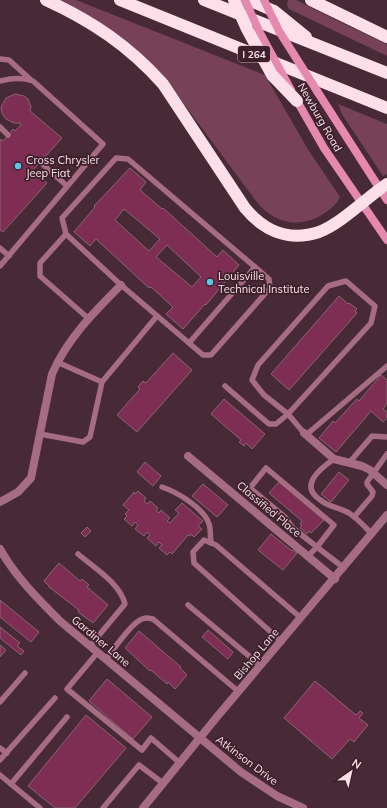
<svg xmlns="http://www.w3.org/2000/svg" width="387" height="808" font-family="Mulish,sans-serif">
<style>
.green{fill:#774157}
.building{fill:#7e2e52;stroke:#886572;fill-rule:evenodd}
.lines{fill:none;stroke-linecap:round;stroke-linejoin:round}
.service{stroke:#a66c82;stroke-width:5.5}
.minor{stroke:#a66c82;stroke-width:8}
.tertiary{stroke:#a66c82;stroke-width:8}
.secondary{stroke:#e689ae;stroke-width:8}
.motorway{stroke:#fddfe9;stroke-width:12}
.secondary-bridge{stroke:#e689ae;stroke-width:8}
.motorway-bridge{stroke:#fddfe9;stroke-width:12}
.poi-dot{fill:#59c8e5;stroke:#3e202c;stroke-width:1.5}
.labels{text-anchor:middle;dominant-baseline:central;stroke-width:3.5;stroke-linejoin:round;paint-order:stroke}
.shield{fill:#3e202c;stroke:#bfa7b0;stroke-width:1}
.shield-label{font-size:10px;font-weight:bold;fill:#f6e1e8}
.street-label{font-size:11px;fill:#f6e1e8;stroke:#3e202c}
.poi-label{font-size:11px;fill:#f6e1e8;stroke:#3e202c;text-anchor:start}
</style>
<rect width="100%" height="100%" fill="#482a36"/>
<g class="green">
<path d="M57,0H76L265,75L309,151L340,197C337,204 332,208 326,212C301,230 274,224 256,201L172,88Z"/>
<path d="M288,0H296L342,23L387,44V56L289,9L287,4Z"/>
<path d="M338,104L387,124V174L383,176L343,116Z"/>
</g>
<g class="building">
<path d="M15,94L24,96L28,99L31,107L30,111L62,138L33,170L47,183L3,232L0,230V139L3,141L13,129L15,131L21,125L20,123H14L6,119L2,113L1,107L6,98Z"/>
<path d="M130,168L146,182L140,190L162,209L163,208L217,257L223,250L239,265L206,305L205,304L183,329L166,314L173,307L151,287L149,288L96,239L90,246L74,232L95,207L94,206ZM124,209L160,239L149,251L115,220ZM167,245L201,277L192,287L156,257Z"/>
<path d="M339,296L348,304L349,303L357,309L355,311L357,313L289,390L271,374Z"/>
<path d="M173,353L192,370L137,432L117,415L140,389L138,387L143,381L146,383Z"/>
<path d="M381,375L387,380V403L383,409L387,412V417L383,422L371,411L336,452L319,438L333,421L335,423L357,399L359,401Z"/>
<path d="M224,399L265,434L252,449L246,443L244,446L239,442L241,440L211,414Z"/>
<path d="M145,462L161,476L153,486L137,472Z"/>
<path d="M339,472L349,480L331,502L321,494Z"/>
<path d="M279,482L324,520L311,533L309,531L307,534L300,528L302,525L300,524L302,521L269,493Z"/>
<path d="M203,484L228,505L217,517L192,496Z"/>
<path d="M138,491L146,498L144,501L147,504L150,501L158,508L156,511L159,513L161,510L170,518L167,521L170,523L179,513L175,510L182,503L203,521L198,526L202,529L194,537L191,534L190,536L188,535L172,554L170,552L167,555L159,548L162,545L159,542L156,546L147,538L150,535L147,532L144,536L135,529L138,525L135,522L132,526L124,519L127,516L125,514L129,510L123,505L134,492L135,494Z"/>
<path d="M87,527L91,531L85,537L81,533Z"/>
<path d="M271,534L292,551L293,550L297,553L283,570L258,550Z"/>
<path d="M59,563L80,581L82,579L89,585L87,587L108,605L93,623L78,612L79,610L49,587V586L44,581Z"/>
<path d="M0,600L39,632L31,642L0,617Z"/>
<path d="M0,627L20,643L17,646L24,651L21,655L0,638Z"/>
<path d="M208,630L233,652L228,659L202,637Z"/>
<path d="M139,631L181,667L180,668L187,675L175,689L168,682L167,684L151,670L150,671L125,648Z"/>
<path d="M0,645L6,650L0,657Z"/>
<path d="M107,679L152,717L133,739L89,701Z"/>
<path d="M315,681L356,715L360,711L363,713L359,718L368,725L354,742L350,739L332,759L284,718Z"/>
<path d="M86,715L126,748L75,808H55L28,786Z"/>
</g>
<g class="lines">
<g class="service">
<path d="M0,59L9,60L31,80"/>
<path d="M0,81C12,78 22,77 33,81L103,144L0,266"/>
<path d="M0,127L8,135"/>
<path d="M40,162L67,186"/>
<path d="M66,234L121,285L203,355H211L270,288L269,279L128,159L116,158L62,218L66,234L40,263V276L89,319"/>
<path d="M0,248L9,256"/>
<path d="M189,343L255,267"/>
<path d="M57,362L102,382"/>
<path d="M225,386L269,424H276L288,414L371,323L375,306L346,281L328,286L258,365L252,380L264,395L288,414L304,433"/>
<path d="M40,434L83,442L90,437L102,382L157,316"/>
<path d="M306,435L387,366"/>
<path d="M334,459C321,468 299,485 319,499C322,501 325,504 329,505C336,508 342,509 349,513C357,518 365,527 372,534"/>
<path d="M349,463L372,436L387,437"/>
<path d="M266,468L334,525L317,547L293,528L285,517L250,488Z"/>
<path d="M162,487C177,492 204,508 209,524C211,529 210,537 211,543"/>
<path d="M354,517L372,496L373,492L367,484V482L387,454"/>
<path d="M78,554C93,567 120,583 125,604L90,646"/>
<path d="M308,556L317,547L344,568"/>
<path d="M188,605L261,666"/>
<path d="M282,642L194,563L193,552L204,540L216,545L301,618"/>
<path d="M98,652L67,689L142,750L151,738L180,763"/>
<path d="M106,659C114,649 130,625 140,620C145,617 148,618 153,619L239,692"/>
<path d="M0,702L25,673"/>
<path d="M0,748L7,753"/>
<path d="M0,760L55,698"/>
<path d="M0,775L40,808"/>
<path d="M11,784L67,717"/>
<path d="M103,808L139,765L164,784"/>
</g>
<g class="minor">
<path d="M304,433L334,459L362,466L370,470L387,485"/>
<path d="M188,456L335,579"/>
<path d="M0,502L18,492L31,478L52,374C67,339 94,312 121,285"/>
</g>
<g class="tertiary">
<path d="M0,549C15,576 38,599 60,621L241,772L277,796L303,808"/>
<path d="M143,808L216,718L387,515"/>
</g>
<g class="secondary">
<path d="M317,91L387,200"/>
<path d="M297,101L324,148L387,240"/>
</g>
<g class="motorway">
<path d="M46,0C92,21 129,46 163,84L245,208C264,231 289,242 319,232C342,223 366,198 387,184"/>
<path d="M120,0L387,108"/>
<path d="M204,0L387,73"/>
<path d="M249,0L274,11L306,37"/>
<path d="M311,0L387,37"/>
</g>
<g class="secondary-bridge">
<path d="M245,0L260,33L291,90"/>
<path d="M264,0L279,31L317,91"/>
</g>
<path class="motorway-bridge" d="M234,0L247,29L272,75L297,101"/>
</g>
<g class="poi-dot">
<circle cx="18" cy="166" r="4"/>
<circle cx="210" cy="282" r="4"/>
</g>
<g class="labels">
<rect class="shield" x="238" y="46" width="32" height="16" rx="3"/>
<g class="shield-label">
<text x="254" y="54">I 264</text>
</g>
<g class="street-label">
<text transform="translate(320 117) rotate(60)">Newburg Road</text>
<text transform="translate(269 509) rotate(40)">Classified Place</text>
<text transform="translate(101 641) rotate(40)">Gardiner Lane</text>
<text transform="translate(256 654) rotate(-50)">Bishop Lane</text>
<text transform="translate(247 760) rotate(37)">Atkinson Drive</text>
</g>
<g class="poi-label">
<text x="26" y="160">Cross Chrysler<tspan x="26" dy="13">Jeep Fiat</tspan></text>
<text x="218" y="276">Louisville<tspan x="218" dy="13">Technical Institute</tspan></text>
</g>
</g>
<g transform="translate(351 772) rotate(34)" stroke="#3e202c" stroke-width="3" paint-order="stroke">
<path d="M0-3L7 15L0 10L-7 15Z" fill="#f6e1e8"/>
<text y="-6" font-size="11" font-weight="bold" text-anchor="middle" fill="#f6e1e8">N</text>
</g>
</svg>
